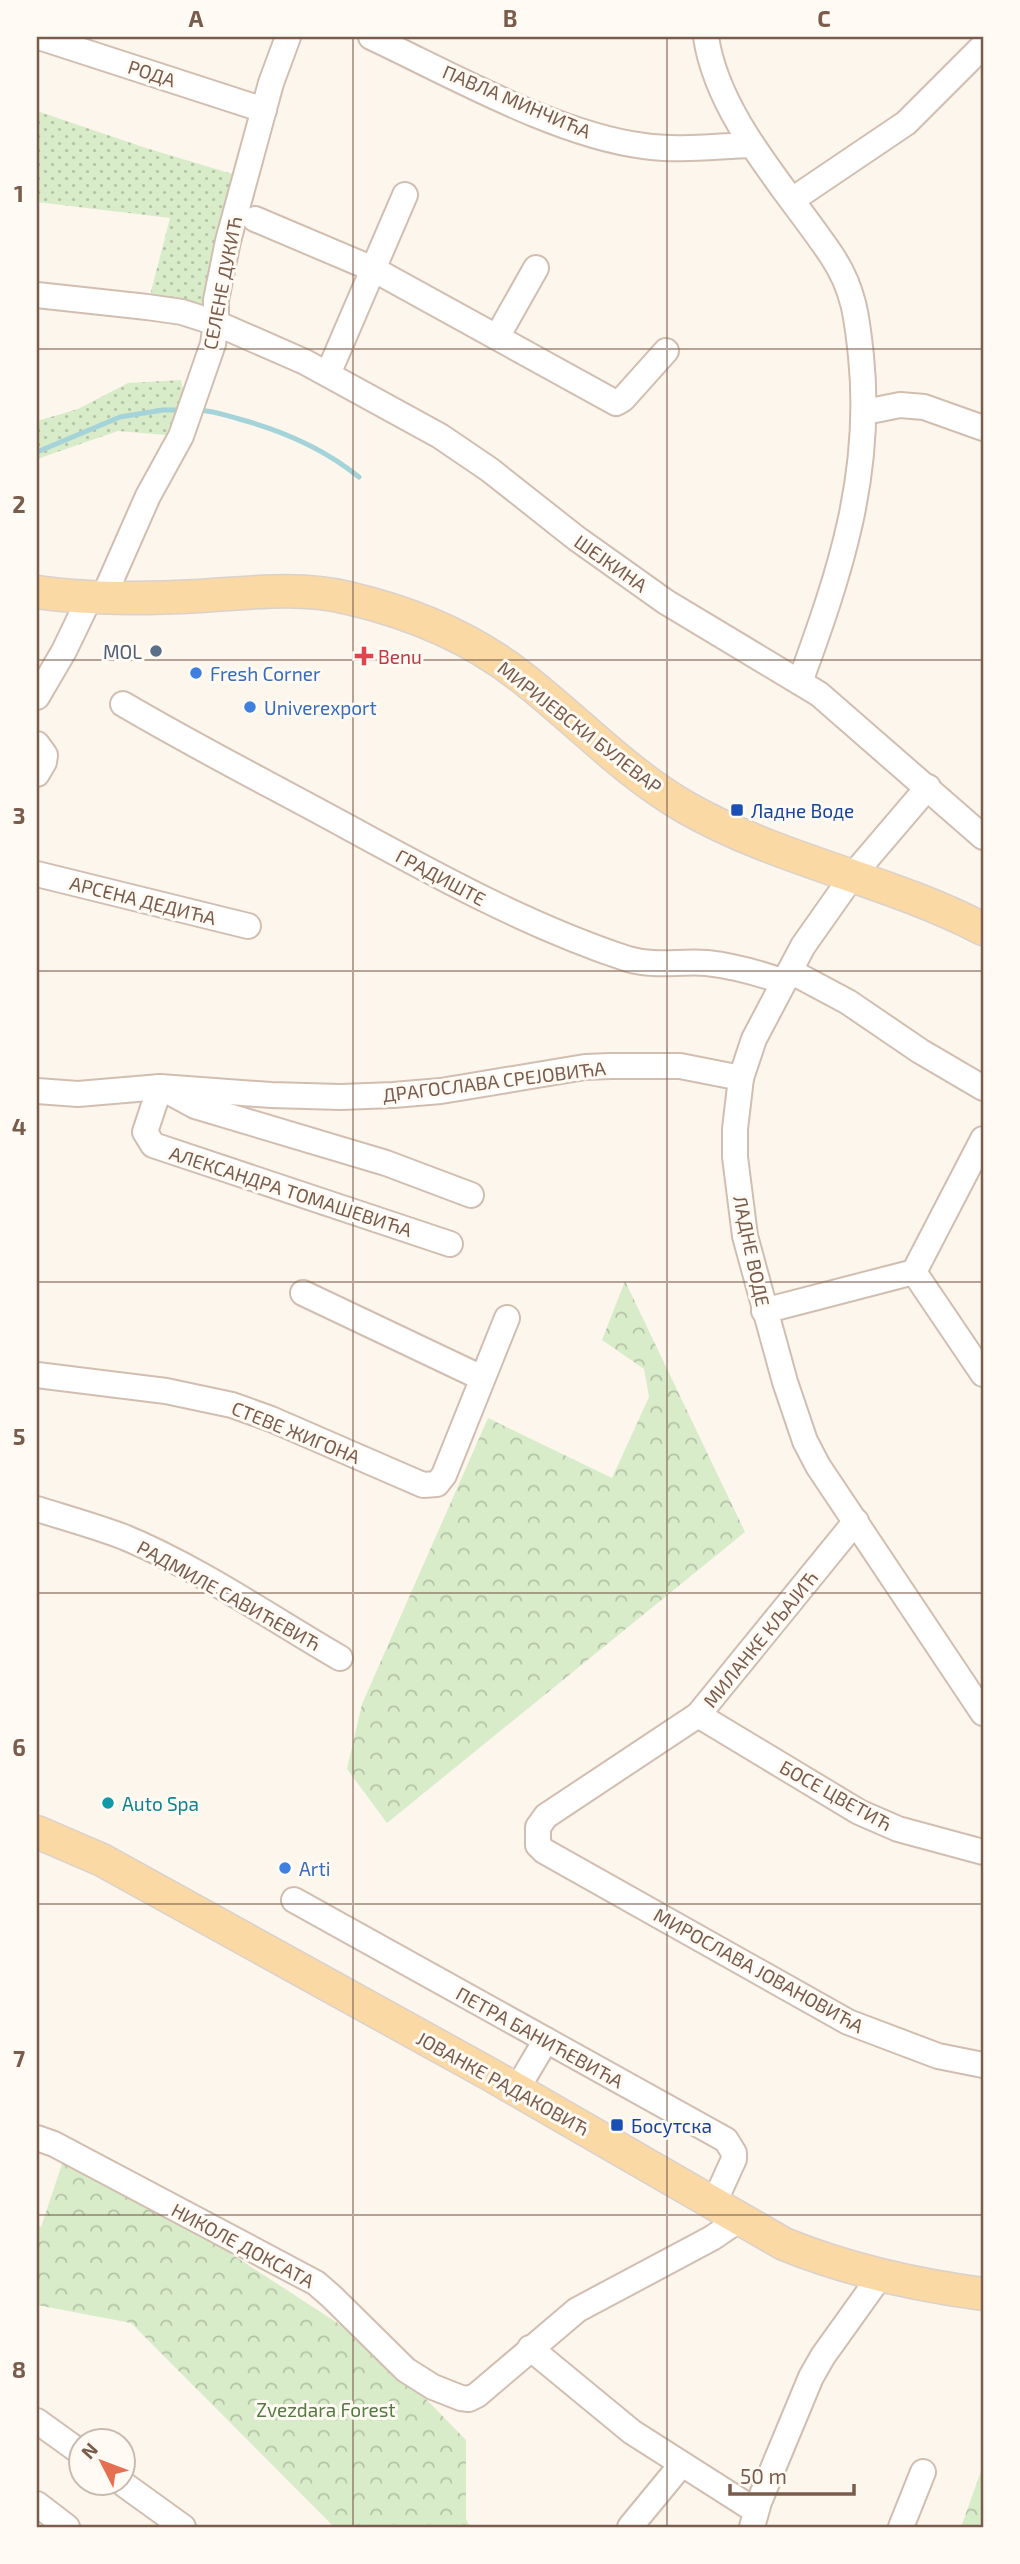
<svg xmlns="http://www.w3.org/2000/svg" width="1020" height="2564" font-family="'Exo 2',sans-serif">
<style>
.grass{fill:url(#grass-dots)}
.forest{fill:url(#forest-crowns)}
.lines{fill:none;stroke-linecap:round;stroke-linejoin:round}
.stream{stroke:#a5d3da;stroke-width:5}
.minor-casing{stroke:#d1beb0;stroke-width:28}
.major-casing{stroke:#dad1cd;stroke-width:35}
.minor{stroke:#fff;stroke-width:24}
.major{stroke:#fbd9a5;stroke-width:32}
.grid{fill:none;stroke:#7a5c4d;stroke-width:2;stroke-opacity:0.55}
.service-dot{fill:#5c6f8a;stroke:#fffaf3;stroke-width:2.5}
.health-dot{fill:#e0444e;stroke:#fffaf3;stroke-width:2.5}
.shop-dot{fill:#3f7fe0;stroke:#fffaf3;stroke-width:2.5}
.transit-dot{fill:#1a4fb4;stroke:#fffaf3;stroke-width:2.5}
.culture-dot{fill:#0f9aa8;stroke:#fffaf3;stroke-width:2.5}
.labels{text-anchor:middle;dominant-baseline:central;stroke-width:6;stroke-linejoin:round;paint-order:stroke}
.street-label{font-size:19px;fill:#7a5c4d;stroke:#fffaf3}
.service-label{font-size:19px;fill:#4e5e75;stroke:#fffaf3;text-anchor:end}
.health-label{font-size:19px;fill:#be3a42;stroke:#fffaf3;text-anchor:start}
.shop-label{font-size:19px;fill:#366cbe;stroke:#fffaf3;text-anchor:start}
.transit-label{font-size:19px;fill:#164399;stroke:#fffaf3;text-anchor:start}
.culture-label{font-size:19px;fill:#0d838f;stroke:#fffaf3;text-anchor:start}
.park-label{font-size:19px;fill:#537a41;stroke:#fffaf3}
.neatline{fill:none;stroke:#7a5c4d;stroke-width:2.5}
.grid-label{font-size:23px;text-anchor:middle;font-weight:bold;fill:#7a5c4d}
</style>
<defs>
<pattern id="grass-dots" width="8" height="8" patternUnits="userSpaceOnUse" patternTransform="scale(1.75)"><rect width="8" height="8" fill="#d8ecc9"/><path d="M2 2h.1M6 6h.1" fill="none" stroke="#b4c2a5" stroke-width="1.8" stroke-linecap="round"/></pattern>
<pattern id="forest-crowns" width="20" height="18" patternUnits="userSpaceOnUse" patternTransform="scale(1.75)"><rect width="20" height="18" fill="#d8ecc9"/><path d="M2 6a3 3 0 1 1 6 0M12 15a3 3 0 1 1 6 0" fill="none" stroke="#b4c2a5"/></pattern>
</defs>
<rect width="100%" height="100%" fill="#fdf6ec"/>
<g class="grass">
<path d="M37,111L146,148L246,178L216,323L147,307L170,218L37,202Z"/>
<path d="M181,380L184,394L166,435L118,431L37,459V421L78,409L128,383Z"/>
</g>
<g class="forest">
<path d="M625,1281L745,1532L387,1823L347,1769L362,1704L488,1418L612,1478L649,1397L644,1369L602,1340Z"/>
<path d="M64,2158L196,2231L376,2348L466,2440V2519L470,2527H334L131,2323L37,2305V2225L41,2227Z"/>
<path d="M983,2464V2527H961L981,2471Z"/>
</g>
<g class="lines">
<g class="stream">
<path d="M197,410C211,410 225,415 239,419C284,431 323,448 359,477"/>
<path d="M37,452L120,417L163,410H183"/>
</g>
<defs>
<g id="minor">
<path d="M39,37L264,110"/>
<path d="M371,37C452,75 557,135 644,146C679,151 716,146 752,145"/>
<path d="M706,37C718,118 788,190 832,256C854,289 857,318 861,356C873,475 840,573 800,682"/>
<path d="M792,200L906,123L983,46"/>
<path d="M255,219L373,269L616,403L623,399L666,351"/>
<path d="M37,295L147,307L182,312L216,323L305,362L440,436L490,470L576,538L666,602L819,694L983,837"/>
<path d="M497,337L536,268"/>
<path d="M328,374L405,195"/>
<path d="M865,412L900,405L924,407L983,428"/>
<path d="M103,598L148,496L181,436L213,344L216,323V300L228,241L271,83L288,37"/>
<path d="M37,697L64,651L90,597"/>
<path d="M123,704C196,747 271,785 346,826C438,876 528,926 628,959C655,967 679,961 707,963C733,966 759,973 784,982"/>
<path d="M37,744L45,755L44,762L37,774"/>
<path d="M928,787L853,875L803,946L754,1039L741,1078L735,1129V1157L745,1236L785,1382L805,1441L818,1466L983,1713"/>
<path d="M37,874L248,926"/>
<path d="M790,971L848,1002L920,1051L983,1088"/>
<path d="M37,1091L78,1094L160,1087L271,1095L341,1097L393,1095L441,1091L585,1067L611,1066H680L741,1078"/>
<path d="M450,1244L153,1145L145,1132L160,1087L195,1106L386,1163L471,1195"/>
<path d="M914,1272L983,1374"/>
<path d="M303,1293L482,1378"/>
<path d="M764,1311L914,1272L983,1139"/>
<path d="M37,1375L166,1391L232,1405L271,1419L423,1485L437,1484L444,1475L507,1318"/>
<path d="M37,1509C66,1518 95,1526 124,1537C197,1567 271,1618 340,1658"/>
<path d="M856,1521L698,1715L546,1816L538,1827V1845L544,1851L848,2022L938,2056L983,2065"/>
<path d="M698,1715L859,1812L898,1829L983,1852"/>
<path d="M294,1900L726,2140L734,2153V2159L714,2203"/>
<path d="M517,2089L546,2040"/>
<path d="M37,2138L54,2144L316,2283L332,2297L406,2370L433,2387L461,2398L469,2399L477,2395L577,2310L712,2238L740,2219"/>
<path d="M530,2348L632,2432L756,2511"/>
<path d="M37,2421L80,2452"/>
<path d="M122,2483L183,2527"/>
<path d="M37,2504L67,2527"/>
<path d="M630,2527L681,2465"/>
<path d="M752,2527L759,2502L811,2377L823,2356L881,2275"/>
<path d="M901,2527L923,2472"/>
</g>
<g id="major">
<path d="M37,592C91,600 146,599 200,596C248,593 301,586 348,598C409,612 470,637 520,676C576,719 623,771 685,807C779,861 887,879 983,929"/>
<path d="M37,1832L102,1860L491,2075L784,2244C848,2270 915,2285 983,2294"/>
</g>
</defs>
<use href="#minor" class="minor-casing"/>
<use href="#major" class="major-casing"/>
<use href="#minor" class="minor"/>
<use href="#major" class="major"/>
</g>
<path class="grid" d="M353,37V2527M667,37V2527M37,349H983M37,660H983M37,971H983M37,1282H983M37,1593H983M37,1904H983M37,2215H983"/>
<circle class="service-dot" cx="156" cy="651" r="7"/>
<path class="health-dot" d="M360.5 645.5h7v7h7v7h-7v7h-7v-7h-7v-7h7z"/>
<g class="shop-dot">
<circle cx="196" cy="673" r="7"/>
<circle cx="250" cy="707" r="7"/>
<circle cx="285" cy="1868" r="7"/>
</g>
<g class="transit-dot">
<rect x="730" y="803" width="14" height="14" rx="3.5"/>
<rect x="610" y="2118" width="14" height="14" rx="3.5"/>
</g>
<circle class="culture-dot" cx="108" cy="1803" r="7"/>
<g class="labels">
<g class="street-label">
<text transform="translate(152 73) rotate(18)">РОДА</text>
<text transform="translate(517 101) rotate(23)">ПАВЛА МИНЧИЋА</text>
<text transform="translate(222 283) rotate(-79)">СЕЛЕНЕ ДУКИЋ</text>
<text transform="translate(611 563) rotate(35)">ШЕЈКИНА</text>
<text transform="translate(580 727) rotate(38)">МИРИЈЕВСКИ БУЛЕВАР</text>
<text transform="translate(441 877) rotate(28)">ГРАДИШТЕ</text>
<text transform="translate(143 900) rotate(14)">АРСЕНА ДЕДИЋА</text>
<text transform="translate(494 1081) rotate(-7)">ДРАГОСЛАВА СРЕЈОВИЋА</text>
<text transform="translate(291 1191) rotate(18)">АЛЕКСАНДРА ТОМАШЕВИЋА</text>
<text transform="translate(752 1251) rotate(78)">ЛАДНЕ ВОДЕ</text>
<text transform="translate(296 1432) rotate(22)">СТЕВЕ ЖИГОНА</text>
<text transform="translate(229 1595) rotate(29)">РАДМИЛЕ САВИЋЕВИЋ</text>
<text transform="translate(760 1639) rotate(-51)">МИЛАНКЕ КЉАЈИЋ</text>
<text transform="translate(836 1795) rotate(29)">БОСЕ ЦВЕТИЋ</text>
<text transform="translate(759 1970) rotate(29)">МИРОСЛАВА ЈОВАНОВИЋА</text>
<text transform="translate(540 2037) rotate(29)">ПЕТРА БАНИЋЕВИЋА</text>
<text transform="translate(503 2083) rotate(29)">ЈОВАНКЕ РАДАКОВИЋ</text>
<text transform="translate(243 2245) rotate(28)">НИКОЛЕ ДОКСАТА</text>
</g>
<g class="service-label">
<text x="142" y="651">MOL</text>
</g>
<g class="health-label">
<text x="378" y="656">Benu</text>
</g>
<g class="shop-label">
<text x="210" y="673">Fresh Corner</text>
<text x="264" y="707">Univerexport</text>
<text x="299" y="1868">Arti</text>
</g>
<g class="transit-label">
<text x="751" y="810">Ладне Воде</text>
<text x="631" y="2125">Босутска</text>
</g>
<g class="culture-label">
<text x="122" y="1803">Auto Spa</text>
</g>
<g class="park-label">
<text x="326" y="2409">Zvezdara Forest</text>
</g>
</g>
<rect width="1020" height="2564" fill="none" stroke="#fffaf3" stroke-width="77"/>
<g transform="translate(102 2462) rotate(312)"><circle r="33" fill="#fffaf3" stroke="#cabbb1" stroke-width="2"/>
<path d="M0-5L12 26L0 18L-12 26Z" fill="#e76f51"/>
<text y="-10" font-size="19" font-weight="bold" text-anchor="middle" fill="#7a5c4d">N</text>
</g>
<path d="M730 2484v10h124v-10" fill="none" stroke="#7a5c4d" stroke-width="3.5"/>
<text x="740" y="2484" font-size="21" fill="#7a5c4d" stroke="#fffaf3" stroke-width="5" paint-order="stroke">50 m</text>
<rect x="38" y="38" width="944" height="2488" class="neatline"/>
<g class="grid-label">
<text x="196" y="27">A</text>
<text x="510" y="27">B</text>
<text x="824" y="27">C</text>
<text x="19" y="202">1</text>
<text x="19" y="513">2</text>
<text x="19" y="824">3</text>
<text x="19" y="1135">4</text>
<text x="19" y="1445">5</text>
<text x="19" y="1756">6</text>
<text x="19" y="2067">7</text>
<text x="19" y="2378">8</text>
</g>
</svg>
